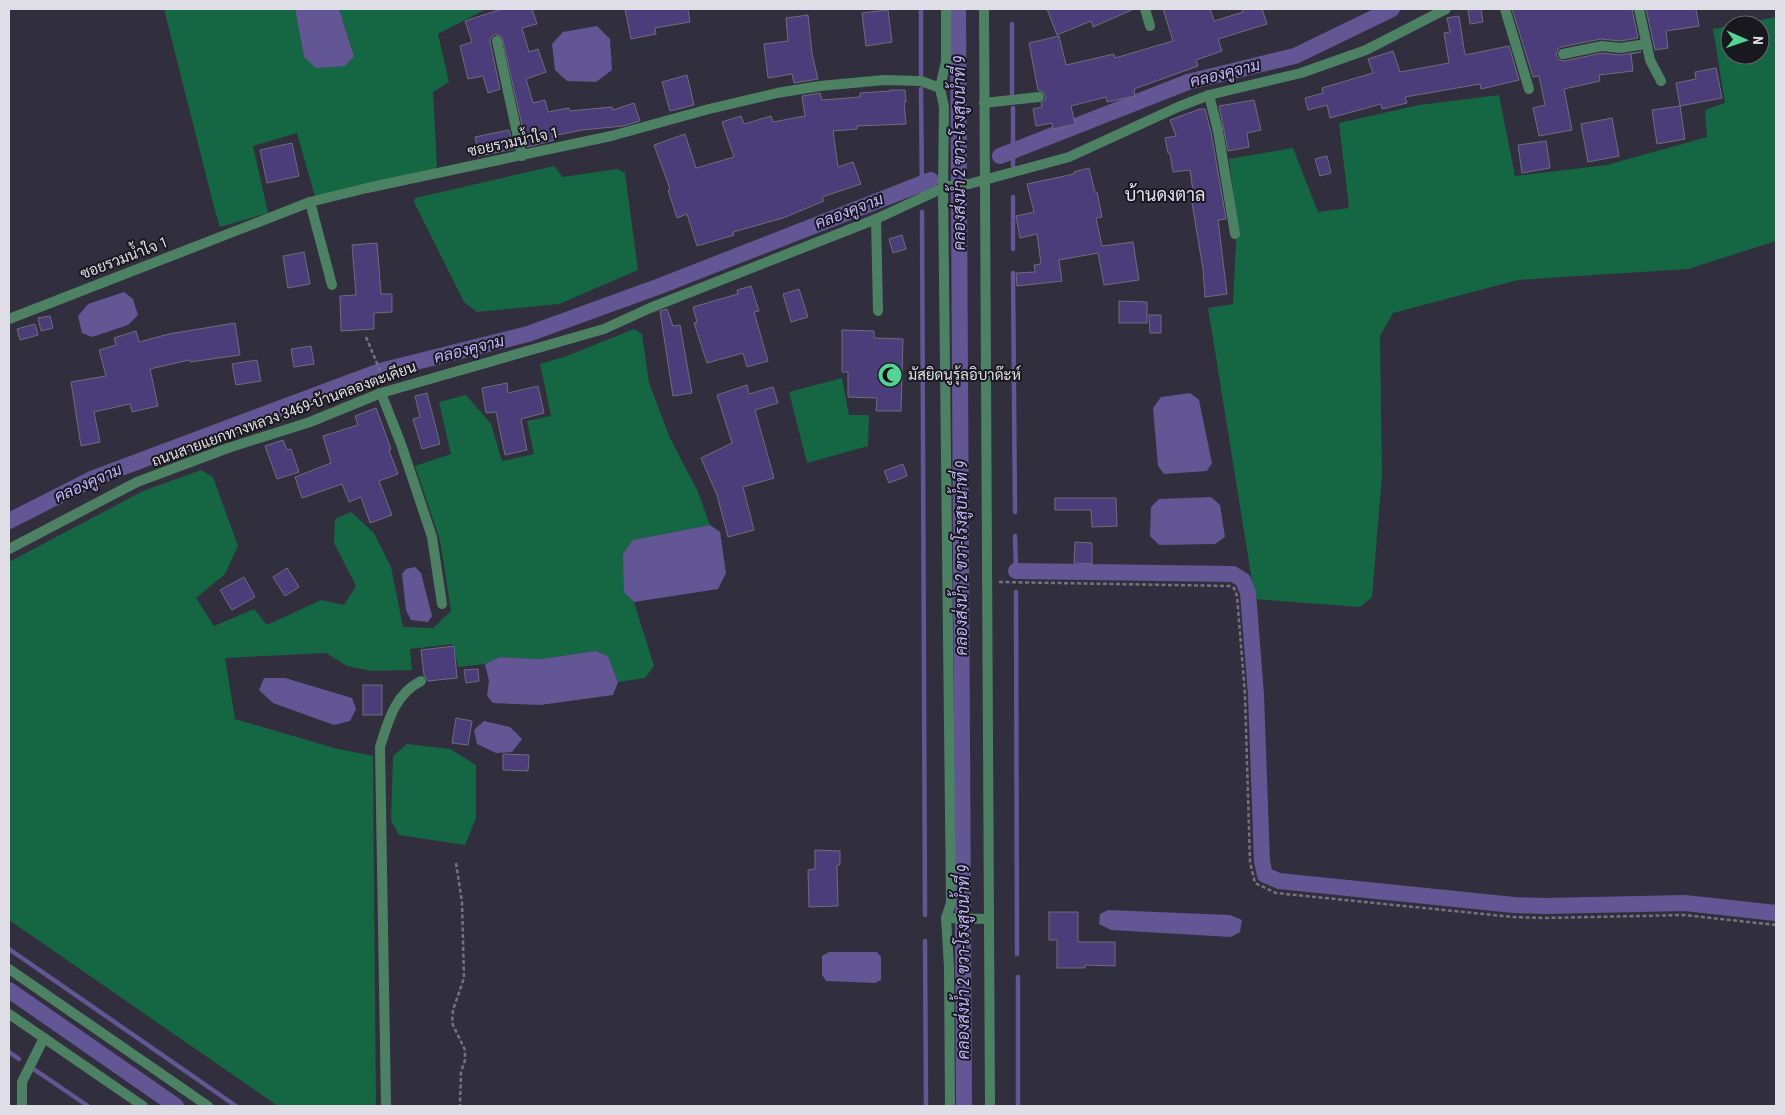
<svg xmlns="http://www.w3.org/2000/svg" width="1785" height="1115" font-family="'Roboto Condensed',Sarabun,sans-serif">
<style>
.green{fill:#156642}
.water{fill:#635695}
.lines{fill:none;stroke-linecap:round;stroke-linejoin:round}
.stream{stroke:#635695;stroke-width:4.5}
.canal{stroke:#635695;stroke-width:16}
.building{fill:#4b3d7a;stroke:#6e6c7d}
.path{stroke:#74727e;stroke-width:2.5;stroke-dasharray:4 2.5;stroke-linecap:butt}
.service{stroke:#4c8164;stroke-width:10}
.minor{stroke:#4c8164;stroke-width:10}
.tertiary{stroke:#4c8164;stroke-width:10}
.labels{text-anchor:middle;dominant-baseline:central;stroke-width:4;stroke-linejoin:round;paint-order:stroke}
.street-label{font-size:15px;fill:#dfdee7;stroke:#19181e}
.poi-label{font-size:15px;fill:#dfdee7;stroke:#19181e;text-anchor:start}
.water-label{font-size:16px;font-style:italic;fill:#c1b4fe;stroke:#19181e}
.quarter-label{font-size:18px;fill:#e3e1f4;stroke:#19181e}
</style>
<rect width="100%" height="100%" fill="#312f3d"/>
<g class="green">
<path d="M164,9H295L304,57L354,56L339,9H486L438,34L449,82L433,92L437,166L429,177L316,200L297,133L253,146L268,213L220,227L213,203Z"/>
<path d="M1776,17V241L1688,269L1518,280L1393,313L1380,336L1382,476L1372,597L1360,607L1255,599L1208,308L1233,304L1237,222L1229,159L1293,148L1318,212L1349,208L1339,123L1419,105L1499,95L1515,176L1607,165L1707,137L1705,110L1725,103L1713,29L1730,26V55H1760V25H1736Z"/>
<path d="M554,166L563,177L617,169L625,173L638,270L559,304L477,312L464,302L414,202L415,198Z"/>
<path d="M634,329L642,334L649,383L670,438L698,492L710,525L633,540L624,592L634,602L654,666L645,678L618,682L608,656L596,651L540,659L500,657L485,664L458,667L453,644L410,649L412,670L372,671L347,666L326,653L225,658L235,719L334,748L373,756L376,1106H278L9,920V562L143,491L201,470L213,477L238,546L225,574L196,598L214,626L254,609L267,625L321,600L344,605L356,586L334,543L335,519L351,512L374,533L391,567L403,627L433,628L451,611L440,540L415,466L451,454L439,402L466,395L491,424L502,461L534,454L527,421L551,416L540,364L567,356Z"/>
<path d="M842,378L849,415H869L868,446L807,463L789,392Z"/>
<path d="M407,744L450,749L476,765V818L465,845L399,835L391,820L393,756Z"/>
</g>
<g class="water">
<path d="M295,9H339L354,56L345,66L316,68L304,57Z"/>
<path d="M597,26L610,39L612,70L596,82L567,81L555,70L552,44L563,32Z"/>
<path d="M124,292L133,299L138,315L128,325L92,337L82,333L78,316L88,304Z"/>
<path d="M1190,393L1199,400L1212,463L1207,471L1164,474L1158,466L1153,408L1161,397Z"/>
<path d="M1211,497L1220,505L1225,537L1215,544L1159,545L1150,536L1151,507L1159,499Z"/>
<path d="M710,525L720,532L726,573L718,589L634,602L624,592L623,554L633,540Z"/>
<path d="M415,567L421,573L432,616L428,622L411,620L406,610L402,574L406,569Z"/>
<path d="M596,651L608,656L618,682L613,695L540,705L493,703L487,696L489,681L485,664L500,657L540,659Z"/>
<path d="M264,678H285L352,698L356,709L350,721L334,725L273,703L259,690Z"/>
<path d="M484,721L510,727L522,739L512,752L496,753L477,744L474,730Z"/>
<path d="M1108,910L1230,915L1242,920L1240,932L1231,937L1111,930L1099,924L1100,914Z"/>
<path d="M829,952H877L881,957V980L875,983L826,981L822,975V956Z"/>
</g>
<g class="lines">
<g class="stream">
<path d="M921,9V75"/>
<path d="M1012,24V94"/>
<path d="M921,89L922,195"/>
<path d="M1013,108V166"/>
<path d="M922,212L925,915"/>
<path d="M1013,249V197"/>
<path d="M1013,273L1015,512"/>
<path d="M1015,536L1016,573"/>
<path d="M1016,592L1017,954"/>
<path d="M925,941L926,1106"/>
<path d="M9,949L236,1106"/>
<path d="M1018,977V1106"/>
<path d="M9,1052L19,1059"/>
<path d="M35,1070L88,1106"/>
</g>
<g class="canal">
<path d="M958,9L964,1106"/>
<path d="M1000,156L1188,82L1295,56L1392,9"/>
<path d="M9,521L94,478L380,371L528,334L660,286L931,180"/>
<path d="M1016,571L1233,574L1243,580L1248,593L1256,695L1262,861L1265,875L1279,881L1514,905L1545,906L1685,903L1776,913"/>
<path d="M9,990L176,1106"/>
</g>
</g>
<g class="building">
<path d="M502,9H532L537,24L522,28L529,52L538,49L546,72L526,79L533,103L545,100L548,112L569,108L570,111L612,107L613,110L634,103L640,121L623,126L582,130L552,136L554,140L527,147L502,37L495,34L491,38L490,42L500,89L488,93L483,76L468,79L460,46L472,42L465,21Z"/>
<path d="M625,9H688L690,22L655,28L656,34L631,39Z"/>
<path d="M1047,9H1134L1093,27L1091,21L1057,35Z"/>
<path d="M1163,9H1210L1214,21L1243,12L1242,9H1262L1267,24L1218,39L1222,51L1196,60L1198,66L1134,89L1135,96L1107,102L1106,97L1071,106L1075,124L1053,129L1052,123L1036,126L1033,109L1042,107L1041,103L1045,100L1046,97L1044,93L1038,90L1029,43L1059,36L1066,65L1114,54L1115,58L1173,41Z"/>
<path d="M1481,9L1483,22L1470,24L1468,10Z"/>
<path d="M1512,9H1632L1638,38L1620,41L1601,39L1561,47L1558,49L1556,55L1558,59L1564,61L1602,53L1619,55L1641,52L1631,54L1633,71L1599,75L1600,81L1564,89L1572,130L1539,136L1533,108L1545,105L1539,76L1533,77Z"/>
<path d="M1646,9H1696L1699,26L1666,31L1668,48L1655,50Z"/>
<path d="M888,10L892,42L866,46L862,13Z"/>
<path d="M808,15L812,54L818,79L794,83L792,74L768,78L764,44L788,41L786,18Z"/>
<path d="M1459,16L1465,55L1509,46L1519,80L1481,89L1480,84L1405,97L1407,103L1382,109L1381,104L1330,118L1327,105L1308,110L1305,98L1323,93L1322,88L1373,73L1368,59L1393,51L1400,72L1449,63L1444,33L1450,32L1447,18Z"/>
<path d="M1716,68L1722,98L1680,106L1676,83L1696,79L1695,72Z"/>
<path d="M687,75L694,105L670,111L662,82Z"/>
<path d="M890,90H905L906,102H904L906,124L857,126V129L833,131L838,167L853,162L861,184L822,197L824,201L783,218L733,232L734,235L697,246L687,214L677,218L668,190L670,189L654,145L685,134L696,168L734,157L722,122L741,116L744,124L771,116L773,122L805,116L802,96L820,93L822,100L860,97V93L890,91Z"/>
<path d="M1254,100L1261,130L1247,133L1249,147L1228,151L1219,106Z"/>
<path d="M1680,106L1685,139L1657,144L1652,110Z"/>
<path d="M1200,109H1205L1211,132L1226,219L1218,220L1227,294L1205,297L1203,269L1191,197H1194L1190,170L1173,172L1170,153H1168L1165,138L1176,136L1170,120Z"/>
<path d="M1612,118L1619,156L1588,162L1581,124Z"/>
<path d="M509,130L514,149L479,156L475,137Z"/>
<path d="M1546,141L1550,168L1522,173L1518,145Z"/>
<path d="M292,143L299,176L267,183L260,150Z"/>
<path d="M1327,156L1331,173L1320,176L1315,159Z"/>
<path d="M1089,168L1095,192H1097L1102,217L1096,218L1102,246L1133,242L1139,280L1104,285L1098,253L1059,260L1062,281L1017,286L1016,273L1035,272L1034,265L1041,264L1037,234L1020,238L1016,216L1034,212L1027,184L1074,174V172Z"/>
<path d="M902,235L906,249L893,253L889,239Z"/>
<path d="M377,243L381,294H392V312L374,313V329L341,331L340,296L356,295L352,245Z"/>
<path d="M304,252L310,284L288,288L283,256Z"/>
<path d="M751,286L759,311L754,312L768,361L747,367L743,353L707,363L694,323L697,322L693,307L738,294L737,290Z"/>
<path d="M799,289L808,317L791,322L783,294Z"/>
<path d="M1119,301L1147,302V323H1119Z"/>
<path d="M667,309L673,326L680,325L692,393L673,396L660,311Z"/>
<path d="M1149,315H1161V333H1150Z"/>
<path d="M50,316L53,328L41,331L38,318Z"/>
<path d="M235,323L240,355L190,362L189,360L150,369L158,406L132,412L130,404L94,412L100,442L81,446L71,382L106,376L99,350L116,345L114,338L136,331L139,342L169,334Z"/>
<path d="M35,324L38,335L20,340L17,329Z"/>
<path d="M842,330L874,331V338L903,339L901,411H876L877,398L848,397V372H842Z"/>
<path d="M311,346L314,364L294,367L291,349Z"/>
<path d="M257,360L261,381L236,385L232,364Z"/>
<path d="M507,383L508,393L538,386L544,413L521,419L527,450L505,455L496,412L486,413L482,388Z"/>
<path d="M747,385L749,394L773,387L778,403L755,410L774,478L743,487L754,530L728,537L717,495L701,458L732,443L717,395Z"/>
<path d="M427,393L440,444L422,449L413,419L420,417L415,396Z"/>
<path d="M376,408L391,449L389,450L398,474L379,481L392,515L370,523L361,497L349,502L342,484L302,498L295,477L331,463L323,436L358,425L355,416Z"/>
<path d="M283,440L287,450L291,449L299,472L277,479L265,446Z"/>
<path d="M903,464L907,476L889,483L884,471Z"/>
<path d="M1055,498H1116L1117,526L1092,527L1091,510H1055Z"/>
<path d="M1075,542L1092,543V564L1074,563Z"/>
<path d="M287,568L299,587L285,596L273,577Z"/>
<path d="M244,577L255,597L232,610L220,590Z"/>
<path d="M454,646L457,678L428,681L424,675L421,650Z"/>
<path d="M478,669L479,681L466,683L464,670Z"/>
<rect x="363" y="685" width="19" height="30"/>
<path d="M456,718L472,721L468,745L452,743Z"/>
<path d="M503,754L529,755L528,771L503,770Z"/>
<path d="M815,850L840,851V865H837L838,906L809,907L808,870L815,869Z"/>
<path d="M1049,912H1078V942H1115V966L1085,965V968H1057V940H1049Z"/>
</g>
<g class="lines">
<g class="path">
<path d="M366,337L384,380"/>
<path d="M999,582L1230,586L1234,588L1237,596L1245,695L1250,862L1255,883L1276,893L1513,917L1545,918L1684,915L1776,925"/>
<path d="M456,863L462,902L464,978L453,1010L452,1023L465,1050V1060L461,1072L460,1106"/>
</g>
<g class="service">
<path d="M497,41L522,156"/>
<path d="M1563,54L1602,46L1620,48L1646,44"/>
<path d="M984,103L1039,97"/>
<path d="M310,202L332,285"/>
<path d="M876,219L878,311"/>
<path d="M381,393L401,444L432,537L442,604"/>
<path d="M22,1106V1082L44,1038"/>
<path d="M386,1106L380,747C388,721 395,694 421,681"/>
</g>
<g class="minor">
<path d="M946,9V61L940,88L944,107L943,188L951,903L946,918L949,967L950,1106"/>
<path d="M1145,9L1150,26"/>
<path d="M1505,9L1529,89"/>
<path d="M1639,9L1650,60L1661,81"/>
<path d="M1209,95L1218,131L1235,234"/>
<path d="M9,319L310,202L367,188L611,136L709,109L777,93L820,86L884,80L921,81L940,88"/>
<path d="M9,549L137,482L228,448L310,422L381,393L604,329L650,308L876,219L943,188L949,186L969,184L1069,157L1178,107L1209,95L1301,73L1366,50L1446,9"/>
<path d="M946,918L989,919"/>
<path d="M9,969L208,1106"/>
</g>
<g class="tertiary">
<path d="M984,9L990,1106"/>
<path d="M9,1014L143,1106"/>
</g>
</g>
<defs>
<symbol id="mosque-disc" viewBox="-11 -11 22 22"><circle r="9.5" fill="#54d396" stroke="#19181e"/><path d="M3.5-4.9A6 6 0 1 0 3.5 4.9A5 5 0 1 1 3.5-4.9Z" fill="#111"/></symbol>
</defs>
<g fill-rule="evenodd">
<use href="#mosque-disc" x="876" y="361" width="28" height="28"/>
</g>
<g class="labels">
<g class="street-label">
<text transform="translate(513 142) rotate(-12)">ซอยรวมน้ำใจ 1</text>
<text transform="translate(124 258) rotate(-21)">ซอยรวมน้ำใจ 1</text>
<text transform="translate(284 414) rotate(-20)">ถนนสายแยกทางหลวง 3469-บ้านคลองตะเคียน</text>
</g>
<g class="poi-label">
<text x="908" y="375">มัสยิดนูรุ้ลอิบาด๊ะห์</text>
</g>
<g class="water-label">
<text transform="translate(1225 73) rotate(-14)">คลองคูจาม</text>
<text transform="translate(959 153) rotate(-90)">คลองส่งน้ำ 2 ขวา-โรงสูบน้ำที่ 9</text>
<text transform="translate(849 211) rotate(-21)">คลองคูจาม</text>
<text transform="translate(469 349) rotate(-14)">คลองคูจาม</text>
<text transform="translate(88 483) rotate(-24)">คลองคูจาม</text>
<text transform="translate(961 558) rotate(-90)">คลองส่งน้ำ 2 ขวา-โรงสูบน้ำที่ 9</text>
<text transform="translate(963 962) rotate(-90)">คลองส่งน้ำ 2 ขวา-โรงสูบน้ำที่ 9</text>
</g>
<g class="quarter-label">
<text x="1165" y="194">บ้านดงตาล</text>
</g>
</g>
<rect width="1785" height="1115" fill="none" stroke="#dfdee7" stroke-width="20"/>
<g transform="translate(1745 40) rotate(92)"><circle r="24" fill="#19181e" stroke="#68676e"/>
<path d="M0-4L9 19L0 12L-9 19Z" fill="#54d396"/>
<text y="-8" font-size="14" font-weight="bold" text-anchor="middle" fill="#dfdee7">N</text>
</g>
</svg>
